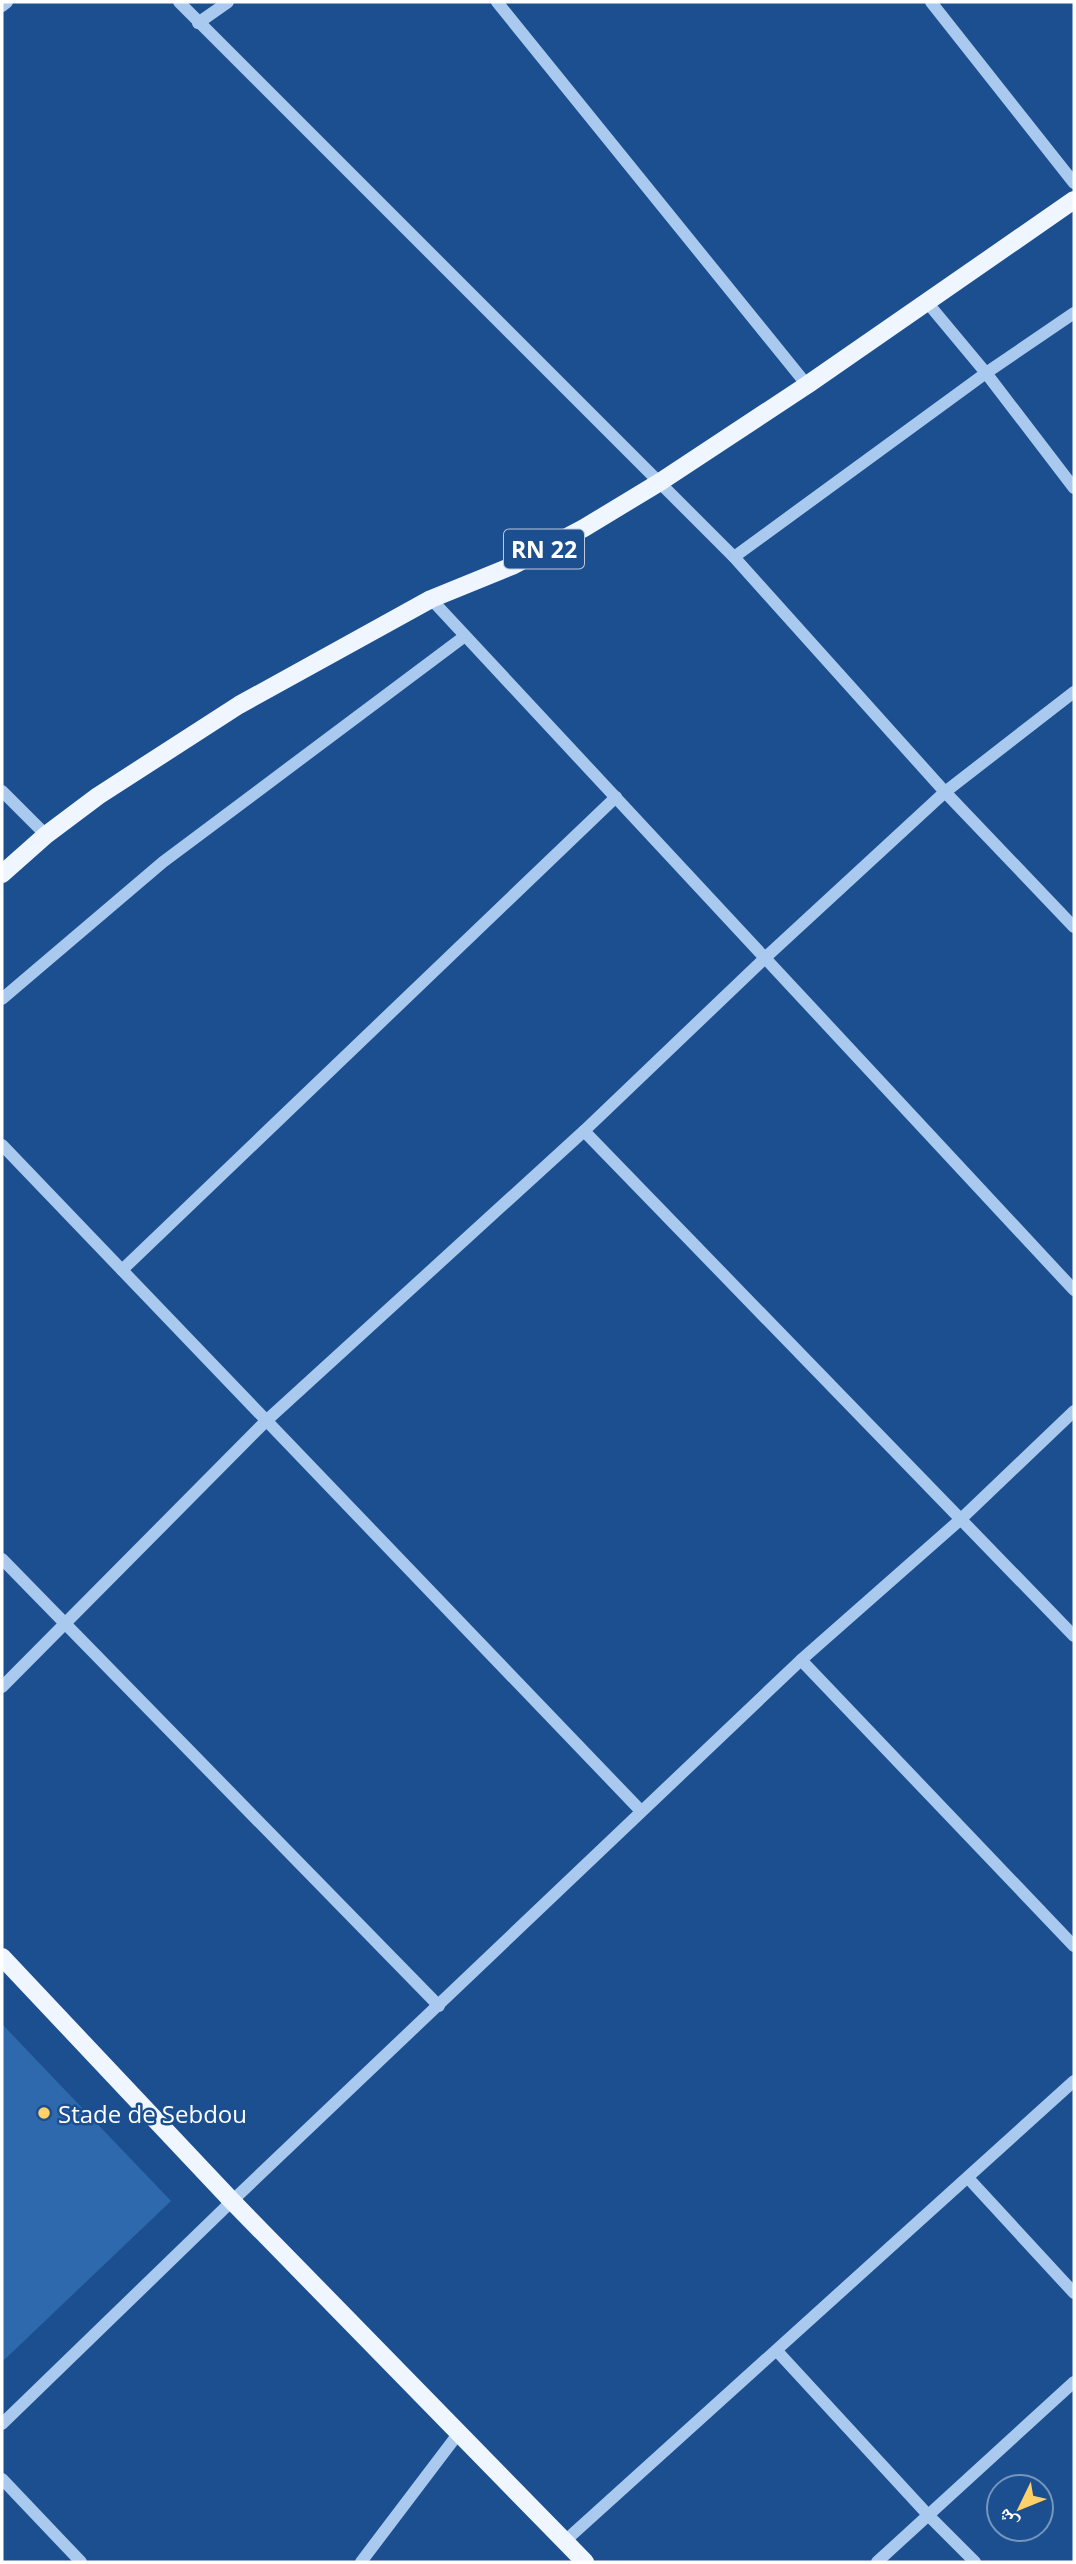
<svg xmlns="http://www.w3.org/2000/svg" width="1076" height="2564" font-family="'Open Sans','Noto Naskh Arabic',sans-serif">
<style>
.green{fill:#2e69ad}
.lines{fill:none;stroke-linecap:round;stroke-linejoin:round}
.minor{stroke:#a9c9ee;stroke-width:12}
.major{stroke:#f0f6ff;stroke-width:18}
.poi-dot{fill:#ffd166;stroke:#1b4f8f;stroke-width:2.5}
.labels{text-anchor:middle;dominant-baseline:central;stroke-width:5;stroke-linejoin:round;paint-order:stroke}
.shield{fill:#1b4f8f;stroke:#bbcadd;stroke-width:2}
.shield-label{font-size:23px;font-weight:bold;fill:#fff}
.poi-label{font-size:24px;fill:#fff;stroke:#1b4f8f;text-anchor:start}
</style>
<rect width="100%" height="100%" fill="#1b4f8f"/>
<path class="green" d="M2,2024L171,2201L2,2362Z"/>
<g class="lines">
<g class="minor">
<path d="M179,2L734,557L945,792L1074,927"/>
<path d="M497,2L807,385"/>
<path d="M931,2L1074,183"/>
<path d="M2,6L7,2"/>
<path d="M198,23L228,2"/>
<path d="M926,301L986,373L1074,488"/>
<path d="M734,557L986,373L1074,313"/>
<path d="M431,599L1074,1290"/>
<path d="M2,791L46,835"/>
<path d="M2,999L163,862L465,636"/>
<path d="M584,1131L1074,1636"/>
<path d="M2,1145L641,1811"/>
<path d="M122,1270L616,797"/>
<path d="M2,1559L439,2006"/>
<path d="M801,1660L1074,1946"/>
<path d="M2,1687L266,1421L584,1131L765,958L945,792L1074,692"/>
<path d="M969,2179L1074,2293"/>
<path d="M777,2351L929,2516L975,2562"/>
<path d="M2,2424L232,2201L801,1660L961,1519L1074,1411"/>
<path d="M2,2479L81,2562"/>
<path d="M565,2541L1074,2081"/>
<path d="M361,2562L458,2434"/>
<path d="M877,2562L1074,2382"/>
</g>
<g class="major">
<path d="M2,874L46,835L98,796L239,705L431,599L512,566L584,528L660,482L807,385L1074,200"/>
<path d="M2,1957L232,2201L585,2562"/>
</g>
</g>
<circle class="poi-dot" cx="44" cy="2113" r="7"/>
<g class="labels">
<rect class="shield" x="504" y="529.5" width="80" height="39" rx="5"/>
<g class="shield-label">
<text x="544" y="549">RN 22</text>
</g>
<g class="poi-label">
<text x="58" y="2113">Stade de Sebdou</text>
</g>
</g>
<rect width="1076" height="2564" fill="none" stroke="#ffffff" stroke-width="7"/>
<g transform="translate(1020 2508) rotate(227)"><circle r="33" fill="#1b4f8f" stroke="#7695bc" stroke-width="2"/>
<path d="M0-5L12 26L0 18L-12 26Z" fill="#ffd166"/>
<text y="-10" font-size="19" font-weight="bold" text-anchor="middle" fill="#ffffff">ش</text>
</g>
</svg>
